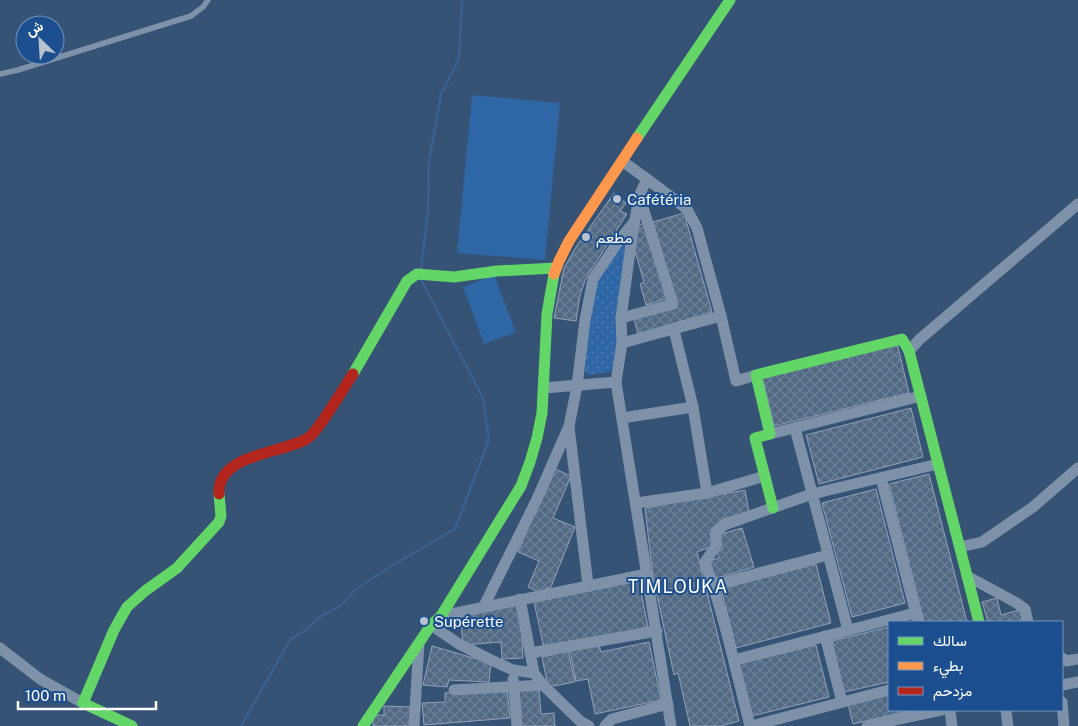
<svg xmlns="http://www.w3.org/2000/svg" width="1078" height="726" font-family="'Public Sans',Vazirmatn,sans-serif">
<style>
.green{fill:#2f66a5}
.garden{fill:url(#garden-dots)}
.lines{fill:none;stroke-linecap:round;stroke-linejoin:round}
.stream{stroke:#3b618d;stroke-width:2.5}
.building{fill:url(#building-cross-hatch);stroke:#92a2b6}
.lane{stroke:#7d92a8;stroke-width:5.5}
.street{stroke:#7d92a8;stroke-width:11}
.fast{stroke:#63d668;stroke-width:11}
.slow{stroke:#ff974d;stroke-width:11}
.jam{stroke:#b3261e;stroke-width:11}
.poi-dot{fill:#b9c2ce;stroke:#1b4f8f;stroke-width:2}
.labels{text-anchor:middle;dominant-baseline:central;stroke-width:4;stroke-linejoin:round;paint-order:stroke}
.poi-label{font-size:15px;fill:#fff;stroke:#1b4f8f;text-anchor:start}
.quarter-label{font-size:18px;letter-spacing:1px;fill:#fff;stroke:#1b4f8f}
</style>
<defs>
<pattern id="garden-dots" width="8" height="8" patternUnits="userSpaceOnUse" patternTransform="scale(1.25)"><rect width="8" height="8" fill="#2f66a5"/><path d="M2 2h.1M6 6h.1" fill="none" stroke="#4e7db2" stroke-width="1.8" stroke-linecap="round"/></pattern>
<pattern id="building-cross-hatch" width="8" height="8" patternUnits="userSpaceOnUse" patternTransform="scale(1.25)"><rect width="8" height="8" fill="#526984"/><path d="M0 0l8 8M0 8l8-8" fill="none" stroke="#6c8096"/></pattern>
</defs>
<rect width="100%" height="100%" fill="#365274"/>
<g class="green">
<path d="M472,95L560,103L545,260L457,253Z"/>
<path d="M494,275L516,332L484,344L463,287Z"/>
</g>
<path class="garden" d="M623,240H627L615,367L613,371L589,375L585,372L586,342L594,281Z"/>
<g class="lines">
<g class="stream">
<path d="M421,270L428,210L429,162L441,94L459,59L462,0"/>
<path d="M241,726L290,640L306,630L320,617L341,605L356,589L393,565L455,529L489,440L483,398L421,280"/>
</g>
</g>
<g class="building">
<path d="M614,193L626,203L620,211L627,214L586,278L580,295L576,321L554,318L564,268L576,247Z"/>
<path d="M684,213L712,312L638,334L634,319L677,307L653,222Z"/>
<path d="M645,223L668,298L646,305L640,284L644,282L632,241L635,226Z"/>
<path d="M897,343L909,393L774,426L762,376Z"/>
<path d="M911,408L923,457L819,484L806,435Z"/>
<path d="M553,468L571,476L553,518L575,527L551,587L539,592L528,587L539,561L518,552Z"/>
<path d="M929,474L967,622H924L889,484Z"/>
<path d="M876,489L905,603L852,617L822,503Z"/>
<path d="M745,490L749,512L723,519L710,534L713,546L697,552L739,721L721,726H690L678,673L674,675L653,577L645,508Z"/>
<path d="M742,528L754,567L713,579L708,561L719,558L717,550L723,549L718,535Z"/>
<path d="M816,564L831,623L736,648L721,589Z"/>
<path d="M639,581L648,627L544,649L534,602Z"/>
<path d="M997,598L1001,615L1019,610L1023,622H988L982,602Z"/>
<path d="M520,604L523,658L502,659L501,642L463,645L461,622L468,621V611Z"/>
<path d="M889,627V682L844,692L832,641Z"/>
<path d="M649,642L661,700L595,714L588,679L576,681L570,651L599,645L601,652Z"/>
<path d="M816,645L829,697L752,716L739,664Z"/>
<path d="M432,646L491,663L489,682L449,680L447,687L423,685Z"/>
<path d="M568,651L575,682L548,687L542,657Z"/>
<path d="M507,689L510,718L424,725L422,703L445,702V693Z"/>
<path d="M539,689L541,714L554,713L555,726H522L519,690Z"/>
<path d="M889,694V710H913L853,724L848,704Z"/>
<path d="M384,706L412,707L411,726H373V715H384Z"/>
</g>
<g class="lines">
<path class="lane" d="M0,74L18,70L191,16L203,7L208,0"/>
<g class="street">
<path d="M622,161L647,179L639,196L632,237L621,318L622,343L616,382L671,726"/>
<path d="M647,179L687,209L697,228L721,316"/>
<path d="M621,318L673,304L640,198"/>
<path d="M674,330L693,407"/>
<path d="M622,343L721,316L736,381L756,375"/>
<path d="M909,351L920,339L1078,204"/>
<path d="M544,388L616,382"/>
<path d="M622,418L693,407L707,493"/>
<path d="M569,427L588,585"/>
<path d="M795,428L848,630"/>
<path d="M770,434L921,396"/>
<path d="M881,478L918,622"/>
<path d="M636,503L707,493L765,476"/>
<path d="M960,547L982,542L1033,507L1078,468"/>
<path d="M967,576L1015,602L1025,609L1028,622"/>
<path d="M713,585L828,555"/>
<path d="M520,599L534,673L543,685L580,721L589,726"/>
<path d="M484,606L537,499L569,426L577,386L585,320L593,279L618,242L634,222"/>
<path d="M441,616L647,574"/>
<path d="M431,625L459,644L491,660L513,670L534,673"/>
<path d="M825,636L842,702"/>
<path d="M0,648L40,679L83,703"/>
<path d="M530,653L657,631"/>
<path d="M1062,658L1066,661L1078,659"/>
<path d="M734,660L915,613"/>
<path d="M513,679L517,726"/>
<path d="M1062,685L1078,682"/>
<path d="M454,690L543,685"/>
<path d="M1062,702L1064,726"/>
<path d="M950,710L952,726"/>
<path d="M1006,710L1008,726"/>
<path d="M414,726L419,643"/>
<path d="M605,726L612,719L668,704"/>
<path d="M750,726C736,671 724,615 705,562L716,546V532L724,525L812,494L938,464"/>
<path d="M751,726L889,690"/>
<path d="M867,726L941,710"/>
</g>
<g class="fast">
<path d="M637,138L730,0"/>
<path d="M353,374L407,281L417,274L454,277L497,271L556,268"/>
<path d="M773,508L755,438L770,434L756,375L902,339L909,351L979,622"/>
<path d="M132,726L83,703L114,630L127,607L145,591L177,568L219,522L221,516L219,494"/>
<path d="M363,726L431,625L441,616L521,486L530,462L537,438L542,413L547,314L554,274"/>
</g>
<path class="slow" d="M554,274L559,261L569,241L637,138"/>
<path class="jam" d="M219,494C217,453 283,454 308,438C317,433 345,386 353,374"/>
</g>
<g class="poi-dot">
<circle cx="617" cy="199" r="5"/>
<circle cx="586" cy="237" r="5"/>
<circle cx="424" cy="621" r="5"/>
</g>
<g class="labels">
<g class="poi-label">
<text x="627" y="199">Cafétéria</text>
<text x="596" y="237">مطعم</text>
<text x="434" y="621">Supérette</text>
</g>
<g class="quarter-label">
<text x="678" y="586">TIMLOUKA</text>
</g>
</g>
<rect x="888" y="621" width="175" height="90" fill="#1b4f8f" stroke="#7695bc"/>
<rect x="898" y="637" width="25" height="8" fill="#63d668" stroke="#7695bc"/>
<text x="933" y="646" font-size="15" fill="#ffffff">سالك</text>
<rect x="898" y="662" width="25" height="8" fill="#ff974d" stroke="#7695bc"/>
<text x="933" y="671" font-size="15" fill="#ffffff">بطيء</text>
<rect x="898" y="687" width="25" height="8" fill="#b3261e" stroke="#7695bc"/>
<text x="933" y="696" font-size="15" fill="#ffffff">مزدحم</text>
<g transform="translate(40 40) rotate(335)"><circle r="24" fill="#1b4f8f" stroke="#7695bc"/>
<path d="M0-4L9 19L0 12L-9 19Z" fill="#b9c2ce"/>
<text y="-8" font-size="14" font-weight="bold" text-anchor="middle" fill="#ffffff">ش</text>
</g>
<path d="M18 701v8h138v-8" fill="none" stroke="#ffffff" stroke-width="2.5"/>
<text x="25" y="701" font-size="15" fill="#ffffff" stroke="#1b4f8f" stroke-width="4" paint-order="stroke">100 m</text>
</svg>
